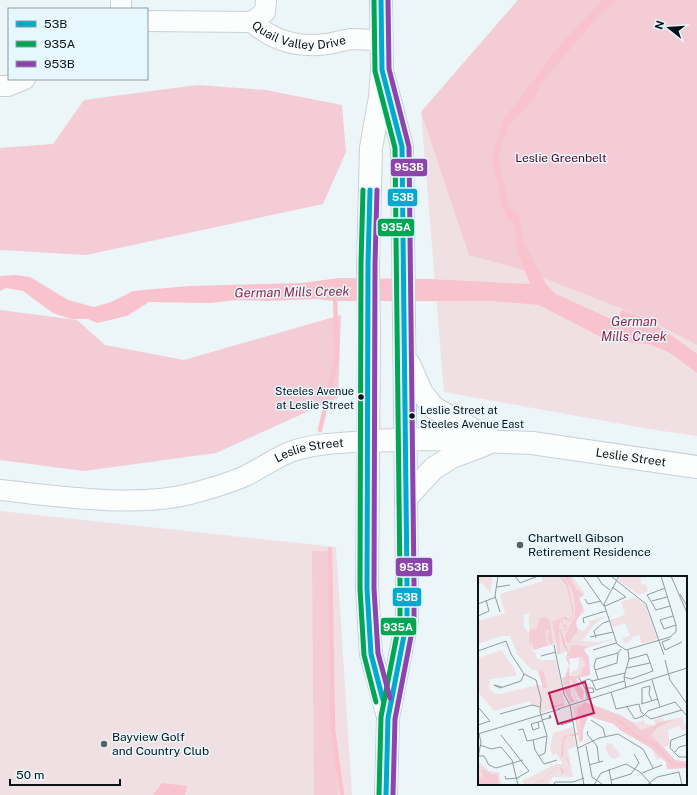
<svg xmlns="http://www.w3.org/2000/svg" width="697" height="795" font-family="'Public Sans',sans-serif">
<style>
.green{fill:#f0e0e4}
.forest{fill:#f3ccd5}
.water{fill:#f8c3cd}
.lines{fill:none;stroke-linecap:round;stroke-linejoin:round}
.stream{stroke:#f8c3cd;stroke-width:4.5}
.minor-casing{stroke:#c8d1d5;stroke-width:22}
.major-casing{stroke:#c8d1d5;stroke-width:24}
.minor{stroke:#fcfefe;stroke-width:20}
.major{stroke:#fcfefe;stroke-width:22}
.bus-1-casing{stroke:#e6f7fe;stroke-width:8}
.bus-2-casing{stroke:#e6f7fe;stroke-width:8}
.bus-3-casing{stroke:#e6f7fe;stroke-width:8}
.bus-1{stroke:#00a9ce;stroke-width:5}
.bus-2{stroke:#00a651;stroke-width:5}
.bus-3{stroke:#8e44ad;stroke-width:5}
.bus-dot{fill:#091216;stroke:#e6f7fe;stroke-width:1.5}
.poi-dot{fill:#586165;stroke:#e6f7fe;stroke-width:1.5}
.labels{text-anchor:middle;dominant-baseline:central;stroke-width:3;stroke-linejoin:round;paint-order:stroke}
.bus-label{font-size:11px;fill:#091216;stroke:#e6f7fe;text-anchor:end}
.street-label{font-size:12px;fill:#091216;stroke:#e6f7fe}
.park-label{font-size:12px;fill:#570020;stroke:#e6f7fe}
.poi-label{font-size:12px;fill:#091216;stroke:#e6f7fe;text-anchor:start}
.water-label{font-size:13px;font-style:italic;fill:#952746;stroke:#e6f7fe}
.inset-river{fill:none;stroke:#f8c3cd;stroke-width:2}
.inset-road{fill:none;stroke:#919a9e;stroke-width:1}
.view{fill:#c2185b;fill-opacity:0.15;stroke:#c2185b;stroke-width:2}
.inset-edge{fill:none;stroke:#091216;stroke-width:2}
.line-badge{stroke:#e6f7fe;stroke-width:1.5}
.badge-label{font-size:11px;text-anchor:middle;font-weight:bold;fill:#fff}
</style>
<rect width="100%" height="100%" fill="#ecf5f8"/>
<g class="green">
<path d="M518,0H697V436L649,429L444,392L421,112Z"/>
<path d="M0,511L336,547L352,795H0Z"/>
</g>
<g class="forest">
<path d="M518,0H697V345L646,318L520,269L469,255L421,112Z"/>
<path d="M197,85L266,90L342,105L346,152L323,204L86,255L0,250V148L53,144L84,100Z"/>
<path d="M0,310L77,320L105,345L184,360L341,315L338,398L216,453L84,471L0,460Z"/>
<path d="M312,551H328L338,795H314Z"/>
</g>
<g class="water">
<path d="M603,0H619L601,13L541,83L535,98L508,126L498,158L509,207L518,214L524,243L546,284L556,294L620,323V312L623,310L650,320L697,354V373L670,353L649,344L622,342L601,337L539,305L493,301H334L316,299L268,301L237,300L210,303L149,302L127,316L97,323L88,319H71L53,313L23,291L6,288L0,291V276L16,275L30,277L68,300L94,307L111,302L133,291L189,286L302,283L339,278L428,279L530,284L516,247L517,239L513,223L507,219L500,198L493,162L496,143L504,119L563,41Z"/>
<path d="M162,783L187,786L185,795H153Z"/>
</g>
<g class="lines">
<g class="stream">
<path d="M320,430L337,357L335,295"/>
<path d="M330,549L333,730L342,795"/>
</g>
<defs>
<g id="minor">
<path d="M121,9V0"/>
<path id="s1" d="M147,21L252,22C273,41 299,48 327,44C335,43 343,40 351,39C361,39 372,40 382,41"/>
<path d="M252,22L265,12L266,0"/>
<path d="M0,86H8L25,79"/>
<path id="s2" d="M0,490C57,496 134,508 190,494C208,489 228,484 245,476C260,469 275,458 290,452C314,443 343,443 368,441"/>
</g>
<g id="major">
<path d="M381,0L382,70L380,97L371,148L368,264L369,334L367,589L371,654L387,713"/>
<path d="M382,70L402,147L407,583V620L388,718L386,795"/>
<path d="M409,364L422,393L434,408L490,439"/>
<path id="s3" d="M368,441L429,439L532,443L697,467"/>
<path d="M406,498L434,468L452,457L484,445"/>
</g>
</defs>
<use href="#minor" class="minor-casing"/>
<use href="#major" class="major-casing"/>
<use href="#minor" class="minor"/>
<use href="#major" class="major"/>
<defs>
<g id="bus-1">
<path d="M381,0L382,70L402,147L407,583V620L388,718L386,795"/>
<path d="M370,190L368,264L367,589L371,654L383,700"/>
</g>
<g id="bus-2">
<path d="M374,0L375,71L395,148L400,583V619L381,717L379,795"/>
<path d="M363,190L361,264L360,589L364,655L376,702"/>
</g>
<g id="bus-3">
<path d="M388,0L389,69L409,147L414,583V621L395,719L393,795"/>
<path d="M377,190L375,264L374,589L378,653L390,698"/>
</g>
</defs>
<use href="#bus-1" class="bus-1-casing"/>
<use href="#bus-2" class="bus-2-casing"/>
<use href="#bus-3" class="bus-3-casing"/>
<use href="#bus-1" class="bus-1"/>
<use href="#bus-2" class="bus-2"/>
<use href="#bus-3" class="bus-3"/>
</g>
<g class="bus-dot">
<circle cx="361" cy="397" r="3.5"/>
<circle cx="412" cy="416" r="3.5"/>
</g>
<g class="poi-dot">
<circle cx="520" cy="545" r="4"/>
<circle cx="104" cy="744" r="4"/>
</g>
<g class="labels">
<g class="bus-label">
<text x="354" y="391">Steeles Avenue<tspan x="354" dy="14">at Leslie Street</tspan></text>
<text x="420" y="410" text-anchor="start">Leslie Street at<tspan x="420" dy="14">Steeles Avenue East</tspan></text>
</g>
<g class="street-label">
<text stroke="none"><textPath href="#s1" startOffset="156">Quail Valley Drive</textPath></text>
<text stroke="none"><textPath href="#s2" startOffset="319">Leslie Street</textPath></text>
<text stroke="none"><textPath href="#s3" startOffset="264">Leslie Street</textPath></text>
</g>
<g class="park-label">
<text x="561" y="158">Leslie Greenbelt</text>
</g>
<g class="poi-label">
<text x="528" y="538">Chartwell Gibson<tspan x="528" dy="14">Retirement Residence</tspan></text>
<text x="112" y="737">Bayview Golf<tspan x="112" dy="14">and Country Club</tspan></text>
</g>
<g class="water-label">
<text transform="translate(292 292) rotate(-1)">German Mills Creek</text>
<text x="634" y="321">German<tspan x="634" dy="15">Mills Creek</tspan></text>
</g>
</g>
<g transform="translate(478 576)">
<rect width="209" height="209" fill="#ecf5f8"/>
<path d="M0,0H15L12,17L4,7L0,8ZM64,0H94L107,18L101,21L107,36L98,43L97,48L99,52L105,55L111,49V45L128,40L117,48L104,65L119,66L136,63L106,73V78L90,80L89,75L80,79L77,68L53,74L58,77V82L63,84H78L87,129L63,137L62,130L53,129L52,125L16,135L0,116V82L24,74L38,96V100L12,103L11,113L16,117L23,118L59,109L65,110L64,106L59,94H54L40,79L32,60H23L0,68V45L27,37L22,18L65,5ZM46,38H51V57L46,51ZM143,0H169L162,3L164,9L168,8L170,15L161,19L140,4ZM157,21L167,29L179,63L164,68L161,59L153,61L154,64L147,68L144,62L152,60L147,47L135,51L132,44L147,39L143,26ZM105,81L108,89H105L103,98L93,100V96L100,93L101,82ZM107,126L156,147L166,144L167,148L177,149L176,144L185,141L186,145L204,141L209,153L204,155L202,150L190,154L192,169L186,171L197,184L209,186V207L208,192L189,193L188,186L183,182L179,184L173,172L142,154L136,148L110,140L105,154V165L101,166L95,131ZM95,151L98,170L90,174L95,201H75L70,209H47L44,205L78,188H85L79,178L75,179L72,173L75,157ZM129,167L134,168L143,180L137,183L133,182L127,173ZM0,185L11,195L21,196L23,208L34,209H0Z" fill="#f0e0e4" fill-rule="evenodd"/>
<path d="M85,0H91L98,13L106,19L101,22L105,33L98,46L100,56L95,60L92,67L88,66L87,60L97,39V30L94,13ZM68,41L72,45L75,68H72L69,61L71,55L68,54V65L71,69L56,74L54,65L52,70L51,58L52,54L58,53L62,42ZM83,42L81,53L82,76L79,79L80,73L74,46ZM93,69L109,70L106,74L111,81L112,99L98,103L106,116L105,124L102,123L92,103L93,119L97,126L93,127L87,116L84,102L87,101L91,90L92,100H97L103,98L105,90L108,89L104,81L90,83ZM60,94L66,96L69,112H65ZM107,126L142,139L156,147L162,154L176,150L181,146L196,144L180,151L173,159L197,184L209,186V207L208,192L189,193L188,186L173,172L142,154L136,148L110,140L105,154V165L101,166L102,131ZM6,193L13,198H19L21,209H0V203L5,200L2,194Z" fill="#f3ccd5"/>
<path d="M81,0L87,4L90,9L96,38L92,45L84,43L85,48L88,49L90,53L89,54H84L83,55L87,66V69L89,70L91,78L89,82L91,84L92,88L87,96L92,102L88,105L92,107L94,109L101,133L106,130H108L141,143L108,130L104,132L99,144L101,158L97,160H89L86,164L85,180L89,181L91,188V190L85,197L83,196V193L79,191L64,205L54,209L66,203L78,191L84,192L85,196L91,190L88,181L83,180L85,163L87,160L100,157L98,145L100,132L94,110L88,105L90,103L87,96L91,89L88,82L90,76L85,69L82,55L80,56L79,54L90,53L84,49L83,42L88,41L91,44L95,39L89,10Z" fill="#f8c3cd"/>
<path class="inset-river" d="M73,132L86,128M139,143L158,160L178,169L194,188L209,189"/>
<path class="inset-road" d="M20,0L17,20L22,36M37,0L42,7L60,0M105,0L126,30M119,0L124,8L132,14M141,0L126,28L139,68L148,74L192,61L198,56V49L183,0M193,0L209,37M134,1L168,28L186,79M19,11L32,9M187,12L169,19L178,34L192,30M202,18L209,30M107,23L110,28L123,25M174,25L189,21M0,28L18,21M127,30L148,21L134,11M0,40L11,35L8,24M195,40L182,44L186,53L198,49M106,47L105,42L128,35M112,61L135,56M118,62L116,55L125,47L131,45M192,63L184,66L187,74L204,66M76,69L86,118L92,129M115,74L138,67M0,75L28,65L33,78L46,98L58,104L63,123L62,136L69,160L67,177L61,180M63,80L78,76M187,84L192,104L209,128M149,92L172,87M117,94L139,87L140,77M146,101L153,103L175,95L169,78L151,83M101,102L107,112L110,124M120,103L116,90L118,83L140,77L143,73M174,104L182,131M114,105L118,114L146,105M114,105L147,97M103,106L111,103L114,105M24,111L16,109L22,112L43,105L46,98M107,112H115L116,116L109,117M148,112L146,101L151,83L150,74M133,116L138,133L161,128L163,136L173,143L204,134M163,128L180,123M164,128V112L172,110L171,118L174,125M92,129L106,209M0,131L12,145L0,149M149,131L157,143L165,140L170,135L197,126L209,140M80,133L209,92M22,138L54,129L62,131M64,144L71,142L72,139L73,142H71M113,144L125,152L127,160M60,146L61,152L55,154L53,148L60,146L63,145H65M83,149L95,145M40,154L45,153L49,165L55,164M110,155L109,158L119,170L121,186M0,158L82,133M209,158L193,164L192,172L201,181H209M23,159L51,195L39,202L28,203L27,200M69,160L55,164L57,174L66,188L79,184M2,169L13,173L23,171L34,184L40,209M108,170L114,201L124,208M100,172L121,162L140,158L165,173L175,192M196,177L201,171L209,169M0,180H6L11,189L18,192L45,184M0,182L3,166L1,158M111,189L125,185M131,193L134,209M164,197L184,189M133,204L153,198L161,187L156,178M76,209L77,206H95L106,202M116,209L123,197L148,188L162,196L174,209M169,209L179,201L201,196L204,209"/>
<path class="view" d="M107,106L116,137L80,148L71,117Z"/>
<rect width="209" height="209" class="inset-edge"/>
</g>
<g class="line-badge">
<rect x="390" y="158" width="38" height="19" rx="4" fill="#8e44ad"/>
<rect x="387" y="188" width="31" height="19" rx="4" fill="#00a9ce"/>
<rect x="377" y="218" width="38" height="19" rx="4" fill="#00a651"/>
<rect x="395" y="557" width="38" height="20" rx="4" fill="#8e44ad"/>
<rect x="392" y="587" width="30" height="20" rx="4" fill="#00a9ce"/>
<rect x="380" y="617" width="37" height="19" rx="4" fill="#00a651"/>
</g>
<g class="badge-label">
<text x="409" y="171">953B</text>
<text x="403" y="201">53B</text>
<text x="396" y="231">935A</text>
<text x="414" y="571">953B</text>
<text x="407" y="601">53B</text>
<text x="398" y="631">935A</text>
</g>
<rect x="8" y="8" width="140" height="72" fill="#e6f7fe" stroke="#8e9ba1"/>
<rect x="16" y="21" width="20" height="6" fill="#00a9ce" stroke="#8e9ba1"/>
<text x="44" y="28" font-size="12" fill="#091216">53B</text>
<rect x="16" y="41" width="20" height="6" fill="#00a651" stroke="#8e9ba1"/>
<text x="44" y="48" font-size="12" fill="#091216">935A</text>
<rect x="16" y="61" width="20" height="6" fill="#8e44ad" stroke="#8e9ba1"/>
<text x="44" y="68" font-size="12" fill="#091216">953B</text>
<g transform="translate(669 28) rotate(287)" stroke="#e6f7fe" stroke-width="3" paint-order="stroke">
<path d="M0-3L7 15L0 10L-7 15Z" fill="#091216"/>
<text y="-6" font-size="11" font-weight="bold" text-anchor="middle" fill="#091216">N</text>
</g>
<path d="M10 779v6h110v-6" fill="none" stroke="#091216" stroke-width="2"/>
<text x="16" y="779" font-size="12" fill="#091216" stroke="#e6f7fe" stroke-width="3" paint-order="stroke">50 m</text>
</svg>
